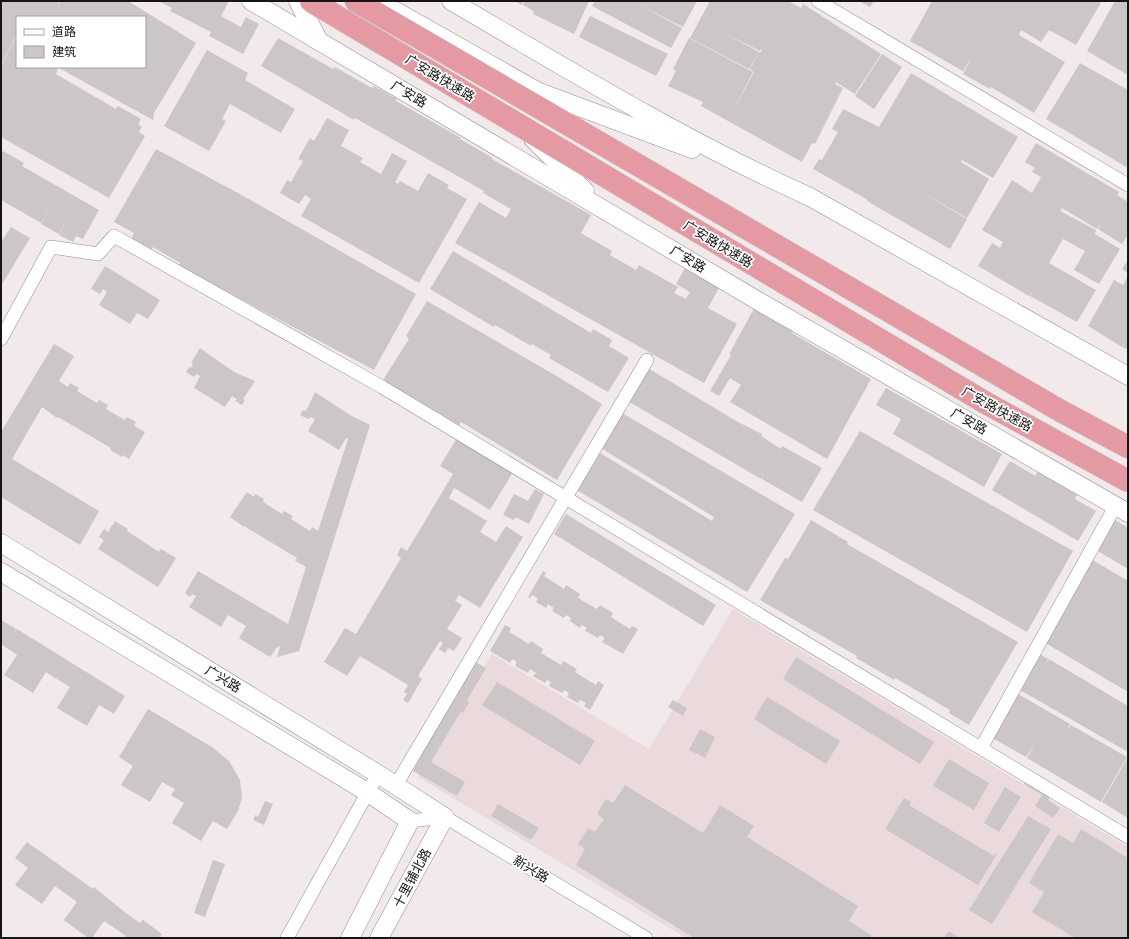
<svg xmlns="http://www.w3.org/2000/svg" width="1129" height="939" font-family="'DejaVu Sans','Noto Sans SC',sans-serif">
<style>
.built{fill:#eadadb}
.building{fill:#cdc6c7;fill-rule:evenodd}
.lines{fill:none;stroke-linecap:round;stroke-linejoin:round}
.street-casing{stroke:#948d8e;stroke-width:14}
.secondary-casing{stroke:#948d8e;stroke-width:19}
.highway-casing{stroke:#c7c7c7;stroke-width:23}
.street{stroke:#fff;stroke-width:13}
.secondary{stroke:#fff;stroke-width:18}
.highway{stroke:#e499a3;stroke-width:22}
.highway-bridge-casing{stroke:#c7c7c7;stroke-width:23;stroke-linecap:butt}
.highway-bridge{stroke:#e499a3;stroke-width:22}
.labels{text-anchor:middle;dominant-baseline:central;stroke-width:3.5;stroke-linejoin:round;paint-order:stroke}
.street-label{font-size:13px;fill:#161414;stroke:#fff}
</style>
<rect width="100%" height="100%" fill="#f1e9ea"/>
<path class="built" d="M733,609L1128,847V938H686L418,777L492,654L649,749Z"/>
<g class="building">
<path d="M1,1H59L57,8L60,1H128L196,43L154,113L153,120L57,67H145V17H17V34L1,65Z"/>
<path d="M158,1H226L228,3L221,16L241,27L246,17L259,24L243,54L209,36L211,32L170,11L172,8Z"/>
<path d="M514,1H524L522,5Z"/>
<path d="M525,1H589L574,34L533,14L534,11L523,5Z"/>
<path d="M595,1H697L683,27L638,4L682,28L671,48L592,6Z"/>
<path d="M710,1H748L738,20L748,1H788L801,8L803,4L881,54L855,94L836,82L835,84L843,88L815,144L812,143L802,162L701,106L703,102L668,86L676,71L673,69L689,38L753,72L730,117L754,72L755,73L750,69L758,53L749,69L690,38ZM724,33L760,51L762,48L761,52H763H759Z"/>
<path d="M859,1H874L870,7Z"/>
<path d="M932,1H1102L1076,45L1049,30L1041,42L1021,30L1019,35L1065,62L1034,113L991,87L990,89L963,74L971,59L963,71L910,41Z"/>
<path d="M1115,1H1128V75L1087,51Z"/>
<path d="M590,16L668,54L656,76L579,37Z"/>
<path d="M17,35V67H56L58,68L56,74L116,109L118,106L141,119L138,124L142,127L139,132L145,136L109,198L1,137V66Z"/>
<path d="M278,38L333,69L335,67L372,88L374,86L397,99L396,101L461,138L460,139L493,158L492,159L591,215L581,233L612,251L610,255L636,270L639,265L678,287L674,293L686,299L690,292L676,284L685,268L719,288L708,308L737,324L704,383L455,243L479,202L506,218L511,209L483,193L484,191L355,118L354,120L261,66Z"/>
<path d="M207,50L248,73L245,80L295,109L281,133L230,104L222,119L226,121L209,151L164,126Z"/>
<path d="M882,54L902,67L874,109L855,96Z"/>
<path d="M1080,63L1128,90V168L1046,119Z"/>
<path d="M911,73L1018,137L993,178L962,160L961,162L989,179L967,218L919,191L967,219L950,249L867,201L868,200L813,169L819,159L822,160L838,132L832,129L843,109L879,127Z"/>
<path d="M327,118L349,130L341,146L363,158L360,162L381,174L392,153L407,161L395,182L398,184L400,181L418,191L428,173L449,185L447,188L467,199L419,283L301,216L311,199L305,195L299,204L280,193L287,180L291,182L303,161L298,159L310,138L314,141Z"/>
<path d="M1036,143L1119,192L1117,195L1128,202V234L1122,244L1098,229L1101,223L1097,229L1062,208L1060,211L1096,230L1095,234L1120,249L1099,284L1074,270L1085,251L1063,239L1049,263L1096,290L1077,322L1030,296L1032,291L1029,296L978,266L992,243L1000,248L1003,242L982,230L1012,180L1032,193L1041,177L1032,172L1035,168L1025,162Z"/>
<path d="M156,149L238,193L416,294L374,370L182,268L178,266L180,263L153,247L150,251L131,239L134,233L114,222Z"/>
<path d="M3,151L24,163L22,166L99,210L83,239L76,236L73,242L59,235L70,213L59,234L41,224L53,202L41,223L1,200V154Z"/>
<path d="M11,227L30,238L1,286V242Z"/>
<path d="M453,251L591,333L593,329L612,340L609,346L629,358L608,392L549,358L551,355L532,344L531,346L495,325L494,327L430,289Z"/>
<path d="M1128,260V273L1122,269Z"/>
<path d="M105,266L160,300L148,319L137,313L130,324L99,305L107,292L103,289L100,294L91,289Z"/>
<path d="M1128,276V350L1123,347L1125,342L1122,347L1088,326L1114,280L1123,285Z"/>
<path d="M427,301L560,378L602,404L557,480L461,422L459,425L383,380L409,339L406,336Z"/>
<path d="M756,305L795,329L792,333L871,379L827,459L730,402L741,385L730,378L719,396L710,391L731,355L729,354Z"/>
<path d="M54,344L74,356L59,381L68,387L70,383L79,388L77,391L97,403L99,400L108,405L106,409L125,420L127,417L136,422L134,426L145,432L129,459L123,455L122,457L110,450L111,448L58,417L57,418L42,407L12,459L99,511L80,545L1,497V432Z"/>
<path d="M200,348L234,372L255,381L243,399L245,400L242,405L235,401L237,399L232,396L225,407L194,388L200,376L196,374L194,377L186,372L189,367L191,368L193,364L191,363Z"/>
<path d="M646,367L738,422L762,434L761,436L781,449L782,446L822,468L802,502L762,479L764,475L761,479L621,397Z"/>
<path d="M886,388L1002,454L984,487L893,434L901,419L876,405Z"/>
<path d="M315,392L350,415L370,425L299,651L277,657L280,647L278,646L270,657L239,638L246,626L228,615L221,627L189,607L196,596L192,594L190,597L185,593L198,571L288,624L306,567L295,561L297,558L244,526V527L230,517L247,492L254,497L255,494L264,499L263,502L282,514L284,511L293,516L291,519L310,531L312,527L318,531L348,439L346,438L339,450L308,431L315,419L311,417L308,419L300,415L303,410L306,411Z"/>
<path d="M615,409L795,514L747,592L570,486L592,448L712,521L714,517L594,444Z"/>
<path d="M860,431L1073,551L1027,632L813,510Z"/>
<path d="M457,438L513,472L490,510L454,488L449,498L487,521L480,532L496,542L506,526L523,537L480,608L459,595L455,601L462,605L447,629L462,638L454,651L448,648L445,653L439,649L443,643L440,641L418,676L422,679L408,703L403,700L407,694L404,692L408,685L360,656L347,676L324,662L345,628L356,634L401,558L397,555L401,547L407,551L453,474L440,466Z"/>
<path d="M1010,461L1035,476L1038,471L1077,495L1075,499L1096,511L1078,541L992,490Z"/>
<path d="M535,489L544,494L529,524L515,517L514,520L503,515L514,494L528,501Z"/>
<path d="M566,514L716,605L703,626L554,534Z"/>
<path d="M1107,515L1128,528V569L1088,545Z"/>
<path d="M811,520L848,542L847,544L1018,642L969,725L949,713L950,710L895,678L894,680L856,658L857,656L760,600L785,558L788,559Z"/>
<path d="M115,521L128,529L127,531L159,552L161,549L176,558L158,587L98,549L104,540L99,537L104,529L108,532Z"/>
<path d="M1091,559L1128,581V692L1042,641Z"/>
<path d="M543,571L546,573L544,576L564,589L566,585L580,594L578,598L597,609L600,605L613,613L611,617L630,629L632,626L638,629L623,654L602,642L605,638L600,635L598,638L585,631L587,628L582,625L580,628L570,621L571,618L566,615L564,618L552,611L554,608L548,604L546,608L536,602L538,598L532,595L530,598L528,597Z"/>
<path d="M1,620L16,629L14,633L17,629L125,696L114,714L99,705L87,726L57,708L70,687L57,679L59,675L56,679L46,672L33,693L4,675L17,655L1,644Z"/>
<path d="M505,625L511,628L509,632L529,644L531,641L543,649L541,653L561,665L563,661L577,669L575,672L596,685L598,681L604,685L590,710L584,706L586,703L580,700L578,703L567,697L569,693L564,690L562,693L549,686L551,682L547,680L545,683L533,676L536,673L530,669L528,673L515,666L517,662L512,659L510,663L490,651Z"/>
<path d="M1034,651L1048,659L1046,663L1049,659L1128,706V752L1013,686Z"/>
<path d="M796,657L934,742L920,764L783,679Z"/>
<path d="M474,661L486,668L467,700L469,702L463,713L461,711L431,762L465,782L457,796L413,771L421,756L419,755Z"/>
<path d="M497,682L595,741L580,765L482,705Z"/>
<path d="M1013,691L1070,724L1067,730L1071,725L1127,757L1101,802L1027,758L1035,743L1026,757L987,735Z"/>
<path d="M767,697L840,741L826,764L754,719Z"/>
<path d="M673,700L687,708L683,716L668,707Z"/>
<path d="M148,709L212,747L229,761L240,780L242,798L238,811L227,829L213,821L201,841L172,823L184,803L171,795L175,789L162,782L150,802L121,785L133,766L119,757Z"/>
<path d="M700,729L715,737L705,758L689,750Z"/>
<path d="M1128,757V818L1102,802Z"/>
<path d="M949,759L989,783L974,810L933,786Z"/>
<path d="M1027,779L1053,793L1048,800L1060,808L1053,818L1035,806L1042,795L1024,784Z"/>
<path d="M625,785L703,833L720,805L754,826L747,837L858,906L849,921L871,935L870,938H694L576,865L585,849L578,844L588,828L595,832L604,819L597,814L606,799L613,803Z"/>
<path d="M1005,787L1021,797L999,832L984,823Z"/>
<path d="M904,798L911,802L909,805L994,856L996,853L997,854L978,885L885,829Z"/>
<path d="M265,801L273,804L264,825L253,820L255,815L258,817Z"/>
<path d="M498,804L539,828L531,840L491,816Z"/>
<path d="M1028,816L1051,829L992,924L969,910Z"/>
<path d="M1081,829L1128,858V938H1075L1032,912L1044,892L1029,883L1058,834L1073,843Z"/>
<path d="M27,842L93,889L94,887L127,914L116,929L104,921L92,938H88L64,920L77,902L55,886L42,904L15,885L28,868L15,858Z"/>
<path d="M213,860L225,864L205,917L194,913Z"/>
<path d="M127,914L140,923L143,920L162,934L160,937L162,938H124L126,936L116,929Z"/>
<path d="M949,931L960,938H944Z"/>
</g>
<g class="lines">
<defs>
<g id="street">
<path d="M818,1L1128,185"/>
<path d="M1,339L51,247L98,254L114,236L382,387L1128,837"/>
<path d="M981,748L1116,505"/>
<path d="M396,785L647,360"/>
<path d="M410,821L445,817L646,938"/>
<path d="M287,938L378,774"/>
</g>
<g id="secondary">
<path d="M251,1L760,302L1128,513"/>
<path d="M298,1L319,41"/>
<path d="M378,1L539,92L692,149"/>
<path d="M451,1C569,70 685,141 810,197L1128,376"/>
<path d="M533,139L585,191"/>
<path d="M1,543L378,774L445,817L379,938"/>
<path d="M1,572L367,792L410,821L350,938"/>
</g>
<path id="highway" d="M356,1L1059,410L1128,447"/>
</defs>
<use href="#street" class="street-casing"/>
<use href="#secondary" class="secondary-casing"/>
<use href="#highway" class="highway-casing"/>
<use href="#street" class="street"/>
<use href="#secondary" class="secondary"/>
<use href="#highway" class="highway"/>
<defs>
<path id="highway-bridge" d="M311,1L986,403L1128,481"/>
</defs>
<use href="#highway-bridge" class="highway-bridge-casing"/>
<use href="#highway-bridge" class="highway-bridge"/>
</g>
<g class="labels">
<g class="street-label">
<text transform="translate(440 78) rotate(31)">广安路快速路</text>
<text transform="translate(409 94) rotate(31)">广安路</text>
<text transform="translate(718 244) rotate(31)">广安路快速路</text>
<text transform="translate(688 259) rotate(31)">广安路</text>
<text transform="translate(997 409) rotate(29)">广安路快速路</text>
<text transform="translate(969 421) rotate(30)">广安路</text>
<text transform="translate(223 679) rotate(31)">广兴路</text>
<text transform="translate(531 869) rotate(31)">新兴路</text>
<text transform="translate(412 878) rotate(-62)">十里铺北路</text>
</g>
</g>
<rect width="1129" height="939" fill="none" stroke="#161414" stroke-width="4"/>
<rect x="16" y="16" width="130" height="52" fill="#ffffff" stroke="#a2a1a1"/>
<rect x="24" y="29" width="20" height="6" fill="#ffffff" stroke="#a2a1a1"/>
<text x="52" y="36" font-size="12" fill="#161414">道路</text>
<rect x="24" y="46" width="20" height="12" fill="#cdc6c7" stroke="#a2a1a1"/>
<text x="52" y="56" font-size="12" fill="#161414">建筑</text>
</svg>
